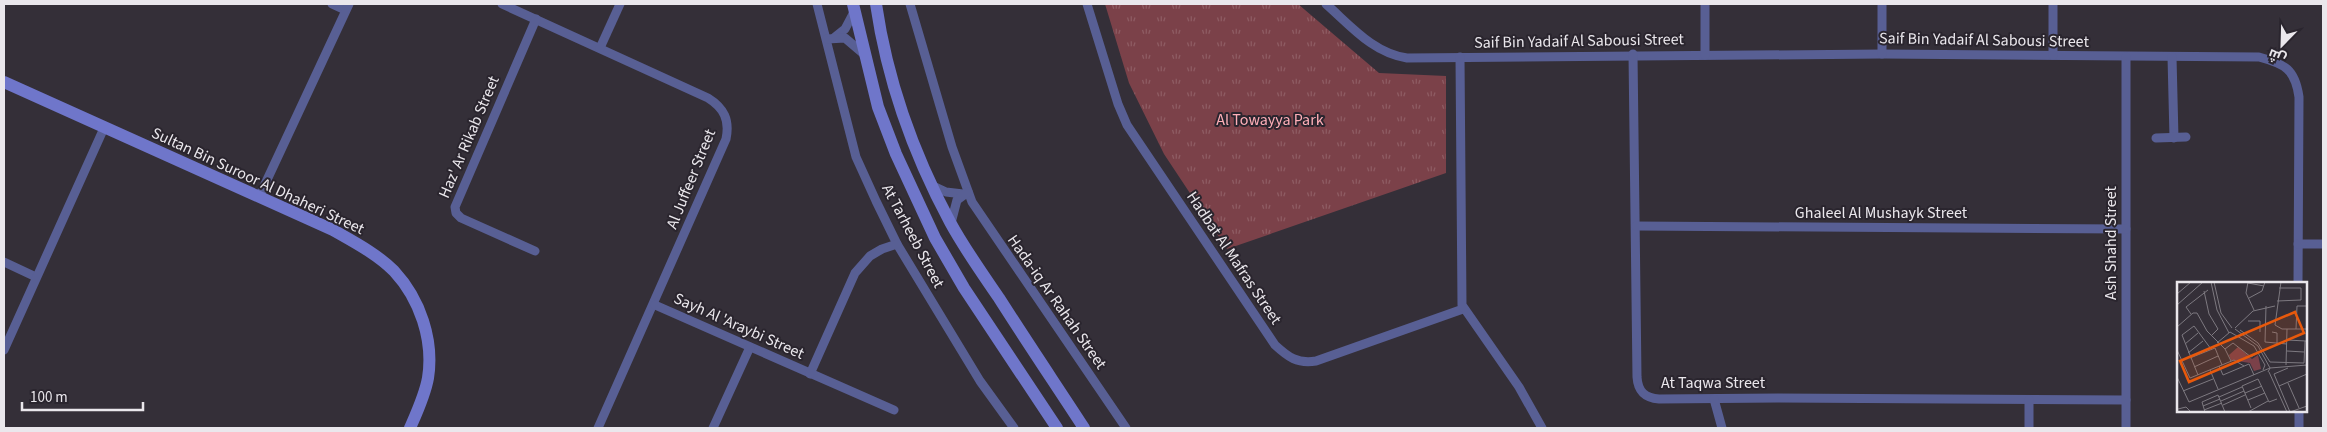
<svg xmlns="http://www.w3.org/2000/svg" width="2327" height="432" font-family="'Source Sans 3',Cairo,sans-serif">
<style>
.park{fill:url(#park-tufts)}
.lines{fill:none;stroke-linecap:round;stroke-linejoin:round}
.street{stroke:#585f94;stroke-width:9}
.secondary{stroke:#6f76ca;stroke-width:12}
.labels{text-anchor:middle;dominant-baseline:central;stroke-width:4;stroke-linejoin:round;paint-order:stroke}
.street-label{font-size:16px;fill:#eae7ec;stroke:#2a252e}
.park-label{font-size:16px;fill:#ffafb8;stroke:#2a252e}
.inset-road{fill:none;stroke:#7d7980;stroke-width:1}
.view{fill:#e8590c;fill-opacity:0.15;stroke:#e8590c;stroke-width:2.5}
.inset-edge{fill:none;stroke:#eae7ec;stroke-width:2.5}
</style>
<defs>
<pattern id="park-tufts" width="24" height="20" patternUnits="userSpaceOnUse" patternTransform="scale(1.25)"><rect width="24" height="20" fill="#7b4149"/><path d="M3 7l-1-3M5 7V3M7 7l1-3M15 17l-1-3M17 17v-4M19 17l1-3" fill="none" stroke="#8e5c63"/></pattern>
</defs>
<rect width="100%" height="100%" fill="#342f38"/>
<path class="park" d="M1105,4H1298L1379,73L1446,76V173L1227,249L1164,154L1129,83Z"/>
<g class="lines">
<g class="street">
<path d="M332,4L345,10"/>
<path d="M502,4L708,98C724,108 730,120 726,139L598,428"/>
<path d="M817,4L856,157L876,201L897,244L980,381L1014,428"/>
<path d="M910,4L952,147L972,202L1126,428"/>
<path d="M1087,4L1118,104L1127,125L1275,345C1288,357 1297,364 1316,361L1463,309"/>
<path d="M1326,4C1351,26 1373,53 1407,58L1882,54L2259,57C2285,64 2295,69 2299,97L2298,283"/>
<path d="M1705,4V55"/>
<path d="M2053,4V55"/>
<path d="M835,37L845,29L854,12"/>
<path d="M827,39L845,38L865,55"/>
<path d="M600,48L620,4"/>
<path d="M1633,54L1637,377C1638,392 1645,398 1659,399L1778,398L2126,400"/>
<path d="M1882,54V4"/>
<path d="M1460,57L1462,305L1519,387L1542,428"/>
<path d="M2126,57V428"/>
<path d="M2172,57L2174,138"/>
<path d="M2156,138L2186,137"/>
<path d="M931,185L946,192L963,194"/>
<path d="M259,197L349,4"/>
<path d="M951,223L957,200L968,192"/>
<path d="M1636,226L2126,229"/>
<path d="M2298,244H2323"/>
<path d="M535,251L461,218L456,213L455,207L536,19"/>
<path d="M4,262L36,277"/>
<path d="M655,305L894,410"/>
<path d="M4,350L104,128"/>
<path d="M810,374L855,273L870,256L882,249L897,244"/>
<path d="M1714,399L1722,428"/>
<path d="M713,428L750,347"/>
<path d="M2029,428V400"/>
<path d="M2299,428V411"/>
</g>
<g class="secondary">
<path d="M853,4L878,107L896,154L935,238L964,288L1057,428"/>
<path d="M876,4C887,79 914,155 950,222C964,248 982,273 999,298C1027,342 1056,385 1084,428"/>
<path d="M4,82L333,230C354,242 377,254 394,271C420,299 434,340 428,378C425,395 417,412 410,428"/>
</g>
</g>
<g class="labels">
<g class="street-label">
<text transform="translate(1984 40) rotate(1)">Saif Bin Yadaif Al Sabousi Street</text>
<text transform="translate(1579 41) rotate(-1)">Saif Bin Yadaif Al Sabousi Street</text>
<text transform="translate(469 137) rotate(-67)">Haz' Ar Rikab Street</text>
<text transform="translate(691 179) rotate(-68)">Al Juffeer Street</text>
<text transform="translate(258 181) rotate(25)">Sultan Bin Suroor Al Dhaheri Street</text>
<text x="1881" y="213">Ghaleel Al Mushayk Street</text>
<text transform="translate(913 236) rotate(62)">At Tarheeb Street</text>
<text transform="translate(2111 243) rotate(-90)">Ash Shahd Street</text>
<text transform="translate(1234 258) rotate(56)">Hadbat Al Mafras Street</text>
<text transform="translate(1057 302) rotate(55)">Hada-iq Ar Rahah Street</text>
<text transform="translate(739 326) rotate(24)">Sayh Al 'Araybi Street</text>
<text x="1713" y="383">At Taqwa Street</text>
</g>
<g class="park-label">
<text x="1270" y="120">Al Towayya Park</text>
</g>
</g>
<g transform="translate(2177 282)">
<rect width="130" height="130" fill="#342f38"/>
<path d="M61,65L75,77L81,73L84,87L77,89L73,81L54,78L52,73Z" fill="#7b4149"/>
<path class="inset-road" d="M34,0L40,28L52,51M37,0L44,31L55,46M71,0L69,11L77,28M104,0L98,43L105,47H130M71,1L87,4M27,9L32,32L41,47L34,54M0,12L14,0M72,16L85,9L88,0M100,19L124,18V6H102M0,23L26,0M89,24L88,60L110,62M14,32L9,25L31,8M71,39H83V50M0,45L16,31H20L30,49L48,67L54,79M58,46L76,29L98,24M58,47L81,64L93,86M119,47L120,24H130M63,48L81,61L93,80L127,81M53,50L77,64L88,83L86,88M95,50L100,51V62M110,58L129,59M40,61L53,50M8,62L21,51M48,67L56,61L74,75L82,70M0,68L13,96L57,78L67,84M110,69L127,70M11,71L26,59M13,76L38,66L45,83M127,81L128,59M109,83L110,47M42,84L46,93L72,82L77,93M17,85L41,74M93,86L130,83M111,86L97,92L113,130M33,88L41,107M92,90L110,130M21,93L5,53L17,44L34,67M0,95L12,120M111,101L122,126M102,104L130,92M6,109L36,97M68,111L85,104M42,115L65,105M71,118L88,111M44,119L67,109M12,120L93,86L91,90M46,123L68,113M26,124L43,117M74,126L65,104L81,97L92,120L100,117M1,127L9,125L14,130M27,128L45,121M28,130L25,120L41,113L48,130M71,130L91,119M113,130L130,124"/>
<path class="view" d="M118,30L127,51L12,100L3,79Z"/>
<rect width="130" height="130" class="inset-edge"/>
</g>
<rect width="2327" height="432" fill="none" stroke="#eae7ec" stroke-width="10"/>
<g transform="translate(2282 45) rotate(203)" stroke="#2a252e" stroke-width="4" paint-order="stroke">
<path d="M0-4L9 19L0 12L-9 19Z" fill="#eae7ec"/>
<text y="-8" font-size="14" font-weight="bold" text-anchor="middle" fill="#eae7ec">ش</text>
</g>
<path d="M22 402v8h121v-8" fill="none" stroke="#eae7ec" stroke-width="2.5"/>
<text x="30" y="402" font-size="15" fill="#eae7ec" stroke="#2a252e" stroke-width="4" paint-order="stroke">100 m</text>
</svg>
